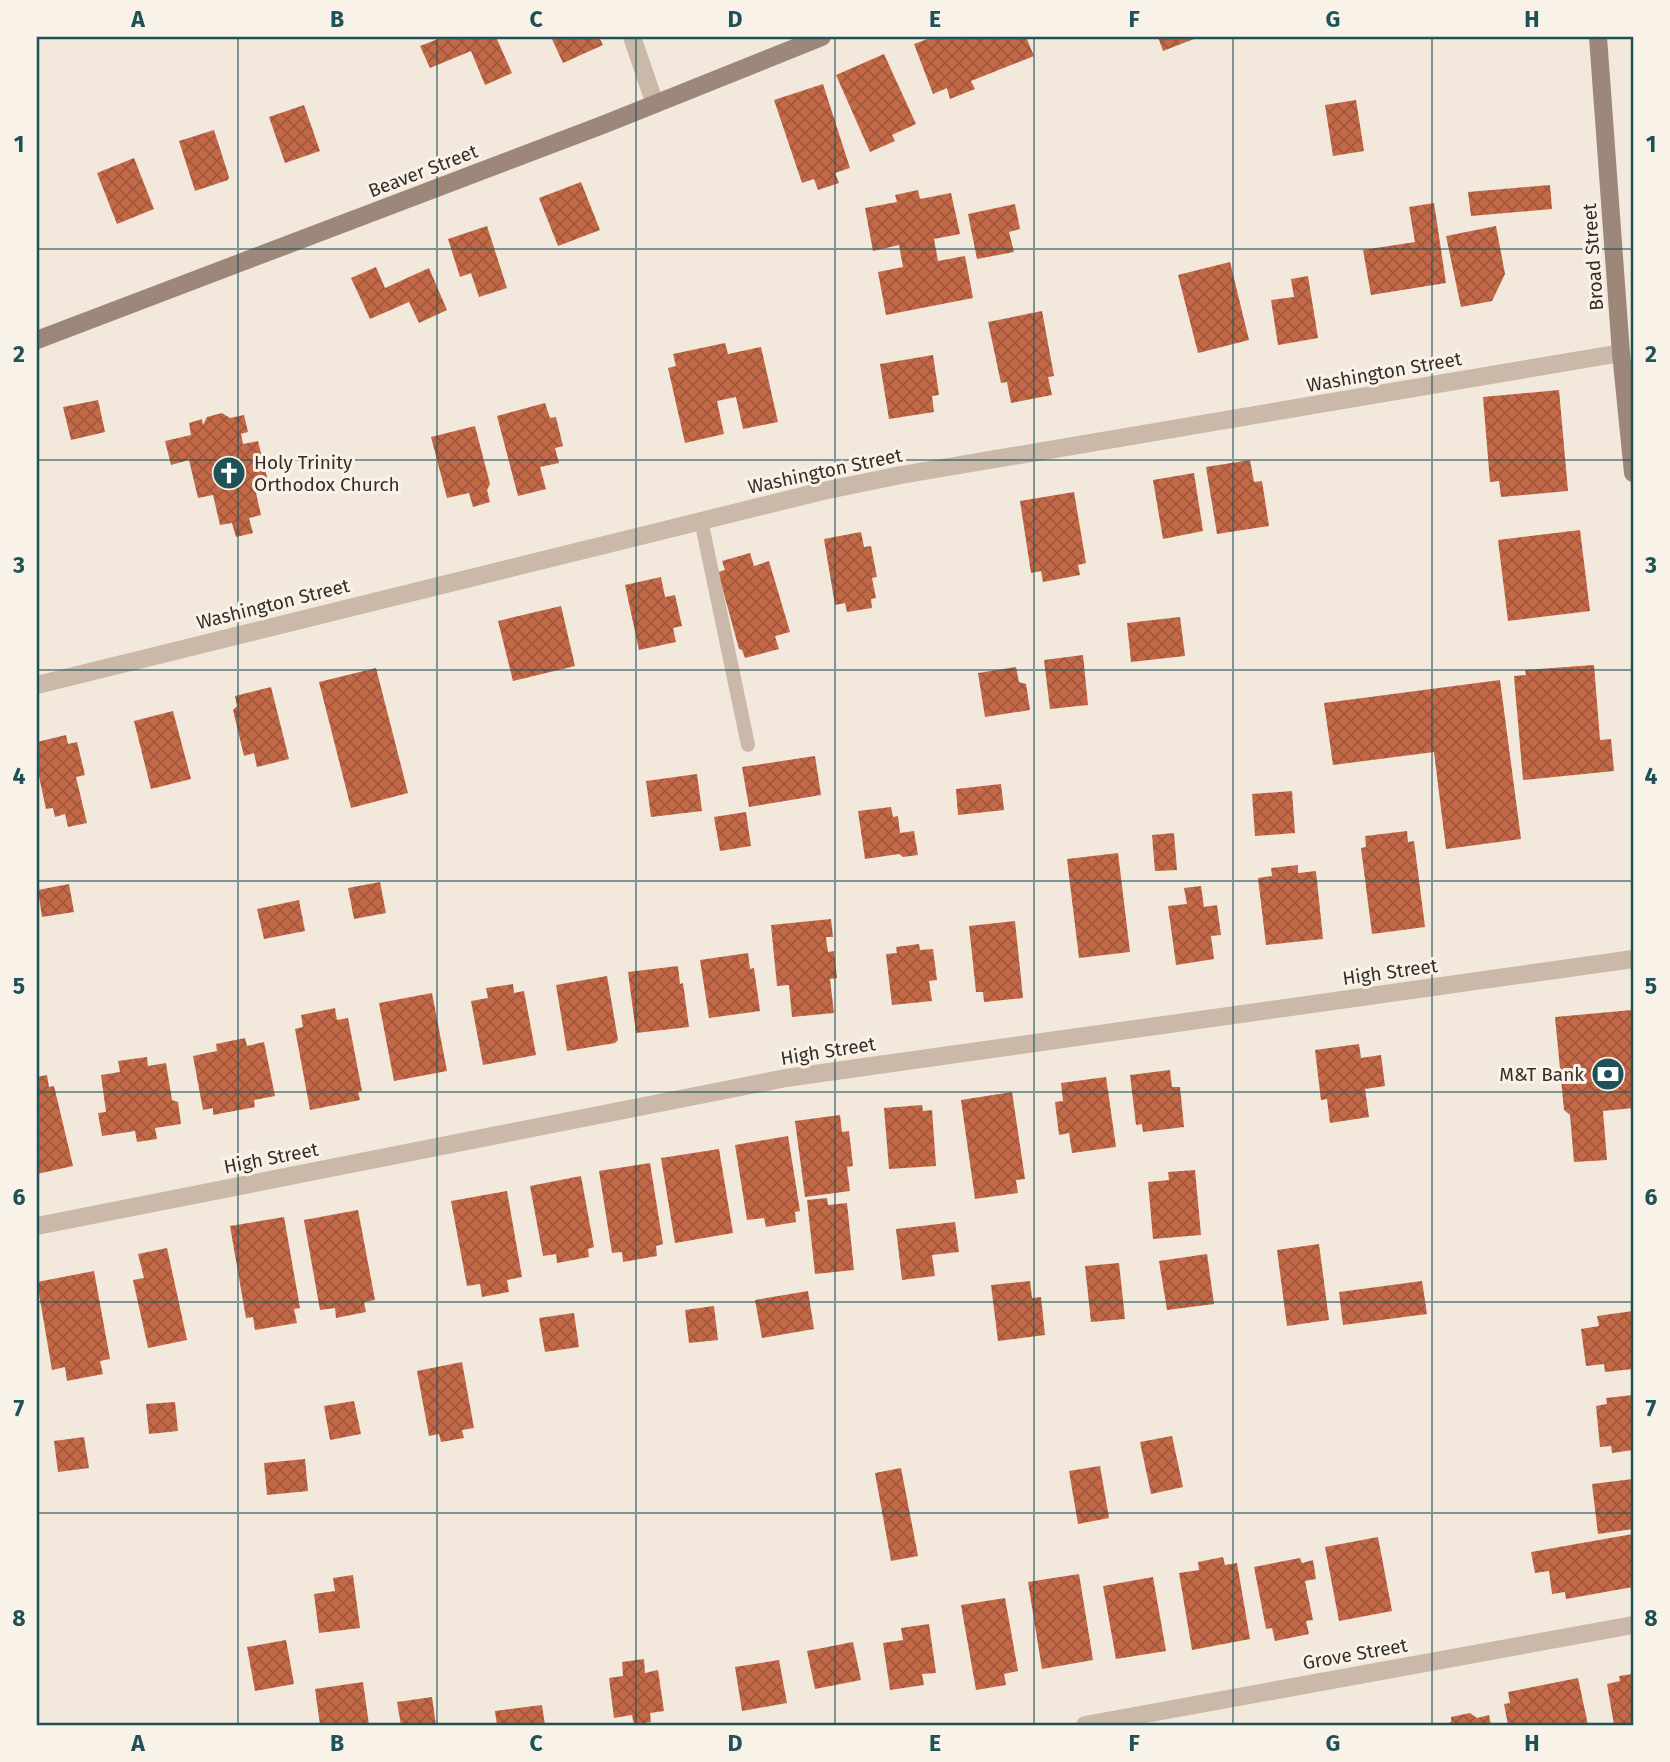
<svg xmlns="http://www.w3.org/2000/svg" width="1670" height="1762" font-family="'Fira Sans',sans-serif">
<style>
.building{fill:url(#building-cross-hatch)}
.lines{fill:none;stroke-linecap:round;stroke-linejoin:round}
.lane{stroke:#cab8a8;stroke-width:14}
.street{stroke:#cab8a8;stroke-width:18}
.secondary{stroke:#9d877a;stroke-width:18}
.grid{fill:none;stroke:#1e5257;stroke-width:2;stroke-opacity:0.55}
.labels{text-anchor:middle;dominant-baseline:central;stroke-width:6;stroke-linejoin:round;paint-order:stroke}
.street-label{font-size:19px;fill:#362d28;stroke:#f9f2e8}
.poi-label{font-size:19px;fill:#362d28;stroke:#f9f2e8;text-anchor:start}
.neatline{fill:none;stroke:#1e5257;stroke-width:2.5}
.grid-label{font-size:23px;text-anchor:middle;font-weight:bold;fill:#1e5257}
</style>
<defs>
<pattern id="building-cross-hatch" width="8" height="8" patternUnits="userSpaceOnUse" patternTransform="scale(1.75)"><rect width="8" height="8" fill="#c46948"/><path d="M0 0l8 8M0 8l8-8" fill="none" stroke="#a0573c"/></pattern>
</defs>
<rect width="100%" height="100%" fill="#f2e8dc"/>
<g class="building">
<path d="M443,37H496L512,73L485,85L471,51L430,68L420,46Z"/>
<path d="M551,37H599L603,45L563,63Z"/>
<path d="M933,37H1026L1034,56L971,81L975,89L950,99L947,88L933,94L914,44Z"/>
<path d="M1158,37H1199L1163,51Z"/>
<path d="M884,54L916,124L892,135L895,141L870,152L836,75Z"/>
<path d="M823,84L850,168L835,173L839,183L818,190L814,179L802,183L774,100Z"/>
<path d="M1356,100L1364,151L1333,156L1325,105Z"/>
<path d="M304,105L320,151L285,163L269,117Z"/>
<path d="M214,130L229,177L228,180L195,191L179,141Z"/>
<path d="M134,158L154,209L117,224L97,173Z"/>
<path d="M581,182L600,230L558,246L539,198Z"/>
<path d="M1550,185L1552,209L1471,216L1468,192Z"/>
<path d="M918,190L920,199L951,193L960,234L934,239L938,261L965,256L973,298L886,315L878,272L903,267L899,245L873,251L865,208L897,202L895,195Z"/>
<path d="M1434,203L1446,283L1371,295L1363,250L1415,242L1409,207Z"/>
<path d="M1015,204L1020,229L1009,232L1014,252L977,259L968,214Z"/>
<path d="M487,226L507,288L479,297L471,273L460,277L448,239Z"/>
<path d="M1496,226L1505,274L1492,301L1461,307L1446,236Z"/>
<path d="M1230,262L1249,340L1198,353L1178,275Z"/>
<path d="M376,267L385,288L429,268L447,310L419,323L409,302L370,319L351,278Z"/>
<path d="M1308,276L1318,338L1278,345L1271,300L1294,297L1291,279Z"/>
<path d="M1042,311L1054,376L1048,377L1052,395L1011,403L1007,382L1001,383L988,322Z"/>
<path d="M725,343L728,354L761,347L778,422L743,429L736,397L717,401L724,434L685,443L668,368L676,366L673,354Z"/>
<path d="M933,355L939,395L932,396L934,412L889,419L880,364Z"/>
<path d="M1559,390L1568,491L1501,497L1499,481L1490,482L1483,397Z"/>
<path d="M98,400L105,432L71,440L63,407Z"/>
<path d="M545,403L550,418L556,417L563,446L555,448L559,463L540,467L546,489L518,496L497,416Z"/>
<path d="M222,413L230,418L244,415L248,432L241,434L243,444L258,441L268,481L254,484L261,515L249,518L253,533L236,537L232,523L220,525L213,495L198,498L189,460L171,465L165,441L191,435L189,423L202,419L203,425L207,417Z"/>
<path d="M475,426L490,484L487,490L490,502L473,507L469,493L447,498L431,437Z"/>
<path d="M1250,460L1254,482L1262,481L1269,526L1217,534L1206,467Z"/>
<path d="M1194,473L1203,531L1163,539L1153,480Z"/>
<path d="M1074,492L1086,563L1078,565L1080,575L1043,582L1041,571L1031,573L1020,501Z"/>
<path d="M1580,530L1590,611L1508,621L1498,540Z"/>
<path d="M861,532L864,547L871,546L877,577L872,578L876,598L871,599L872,608L847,612L845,603L835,605L824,539Z"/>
<path d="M750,553L754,566L769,561L790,632L775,636L779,649L745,658L742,650L739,649L718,572L725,570L722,561Z"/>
<path d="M661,577L665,597L675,595L682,626L673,628L676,642L639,650L625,585Z"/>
<path d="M561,606L575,666L513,681L498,621Z"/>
<path d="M1180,617L1185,656L1131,662L1127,623Z"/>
<path d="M1083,655L1088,705L1050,709L1044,660Z"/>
<path d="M1594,665L1600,740L1611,739L1614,771L1523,780L1514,676L1526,675L1525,670Z"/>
<path d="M1016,667L1019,682L1026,684L1030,710L985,717L978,673Z"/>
<path d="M376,668L408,793L351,808L319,682Z"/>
<path d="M1500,680L1521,839L1446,849L1434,752L1333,765L1324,703Z"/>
<path d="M271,687L289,759L257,767L254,753L244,756L233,710L237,706L235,696Z"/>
<path d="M173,711L191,779L151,789L134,721Z"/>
<path d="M66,735L68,744L77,742L85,775L76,777L87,823L68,827L65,814L55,817L53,808L46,809L37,767V742Z"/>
<path d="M815,756L821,795L749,807L742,767Z"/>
<path d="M697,774L702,811L651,817L646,781Z"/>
<path d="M1001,784L1004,810L958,815L956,789Z"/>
<path d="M1292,791L1295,833L1255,836L1252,794Z"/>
<path d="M891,807L893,817L898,816L900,833L914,831L918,855L903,857L899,854L865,859L858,811Z"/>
<path d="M746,812L751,846L720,851L714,817Z"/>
<path d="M1407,831L1408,842L1414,841L1425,927L1372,934L1361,848L1366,847L1365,836Z"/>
<path d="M1174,833L1177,870L1155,871L1152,835Z"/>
<path d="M1118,853L1130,952L1079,958L1067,859Z"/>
<path d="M1298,865V873L1316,871L1323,939L1266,945L1258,878L1272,876L1271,868Z"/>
<path d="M380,882L386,913L354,919L348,888Z"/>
<path d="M69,884L74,912L42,917L38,890Z"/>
<path d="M1201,886L1204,907L1217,905L1221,935L1211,936L1214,959L1176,965L1168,906L1187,904L1184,888Z"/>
<path d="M299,900L305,931L264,939L257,909Z"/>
<path d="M831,919L833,937H826L828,952L834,951L837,978L830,979L834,1013L792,1017L789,985L777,986L771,925Z"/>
<path d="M1015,921L1023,998L984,1002L983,992H976L969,926Z"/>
<path d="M919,944L920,950L933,949L937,980L929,981L932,1001L892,1005L886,954L897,953L896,947Z"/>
<path d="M748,953L750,969L754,968L760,1011L709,1018L700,960Z"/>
<path d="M678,966L680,984L683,983L689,1027L636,1033L628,972Z"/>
<path d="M607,976L618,1040L615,1043L567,1051L556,985Z"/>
<path d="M513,984L514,993L524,991L536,1055L483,1065L471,1001L488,998L486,988Z"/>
<path d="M432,993L447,1071L394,1081L379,1003Z"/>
<path d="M335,1008L337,1020L348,1018L362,1091L358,1092L360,1100L310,1110L295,1029L303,1027L301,1015Z"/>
<path d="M1632,1010L1633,1108L1603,1111L1607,1160L1574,1162L1570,1115L1564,1110L1555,1017Z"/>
<path d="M245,1038L247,1046L264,1042L275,1096L254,1100L255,1107L213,1115V1108L203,1110L193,1056L217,1051L216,1044Z"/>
<path d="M1359,1044L1361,1058L1381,1055L1385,1086L1365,1089L1369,1117L1330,1123L1327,1099L1321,1100L1315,1050Z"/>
<path d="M147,1057L148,1066L166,1063L172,1100L178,1102L181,1124L155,1128L157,1139L137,1142L135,1131L102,1136L98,1113L106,1112L101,1075L120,1072L118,1061Z"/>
<path d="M1170,1070L1172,1087H1180L1184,1127L1143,1132L1142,1124L1136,1125L1130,1075Z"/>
<path d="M47,1075L49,1087L54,1086L73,1166L37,1174V1077Z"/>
<path d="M1106,1077L1116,1147L1072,1153L1069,1133L1059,1135L1055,1102L1063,1101L1061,1083Z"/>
<path d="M1012,1092L1025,1179L1016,1180L1018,1193L975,1199L961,1100Z"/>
<path d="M922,1105L923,1111L932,1110L936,1166L889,1169L884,1108Z"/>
<path d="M840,1115L842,1132L849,1131L853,1166L847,1167L850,1191L805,1197L795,1121Z"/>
<path d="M788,1136L800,1211L795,1212L796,1222L766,1227L764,1218L747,1220L735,1145Z"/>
<path d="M719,1149L733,1233L675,1243L661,1158Z"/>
<path d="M650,1163L663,1244L656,1246L657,1256L623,1262L622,1252L612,1253L599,1171Z"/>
<path d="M1195,1170L1201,1235L1153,1239L1148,1182L1169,1180L1168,1172Z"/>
<path d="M581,1176L594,1247L588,1249L589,1257L557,1263L556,1254L543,1256L530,1186Z"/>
<path d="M507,1191L522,1277L507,1280L509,1292L482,1297L480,1284L467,1286L451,1201Z"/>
<path d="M827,1198L828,1205L847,1203L854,1270L815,1274L807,1200Z"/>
<path d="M358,1210L375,1300L364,1302L366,1312L336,1318L335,1308L320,1310L304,1220Z"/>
<path d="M284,1217L300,1308L294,1309L297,1323L255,1330L253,1317L246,1318L230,1226Z"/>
<path d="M955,1222L959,1252L932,1255L935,1276L902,1280L896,1229Z"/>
<path d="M1319,1244L1329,1320L1287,1326L1277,1250Z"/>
<path d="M167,1248L187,1340L148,1348L133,1280L144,1278L138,1254Z"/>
<path d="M1207,1254L1214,1304L1167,1310L1159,1261Z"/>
<path d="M1119,1263L1125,1319L1091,1322L1085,1266Z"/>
<path d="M94,1271L110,1359L100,1361L103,1374L67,1381L65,1367L52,1370L37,1282Z"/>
<path d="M1030,1281L1032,1298L1041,1297L1045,1335L998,1341L991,1285Z"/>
<path d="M1422,1281L1427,1314L1343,1325L1339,1292Z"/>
<path d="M808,1291L814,1329L762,1338L755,1300Z"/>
<path d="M714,1306L718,1340L689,1343L685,1310Z"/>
<path d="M1633,1311V1369L1605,1372L1604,1364L1586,1366L1581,1329L1599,1326L1597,1316Z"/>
<path d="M574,1313L579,1347L545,1352L539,1318Z"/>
<path d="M462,1362L474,1428L462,1430L464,1438L441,1442L439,1434L429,1436L417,1371Z"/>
<path d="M1633,1395V1450L1612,1453L1611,1446L1600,1447L1596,1406L1607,1404L1606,1398Z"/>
<path d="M354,1401L361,1434L330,1440L324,1406Z"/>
<path d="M175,1402L178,1431L149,1434L146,1404Z"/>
<path d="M1172,1436L1183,1487L1151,1494L1140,1442Z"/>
<path d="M84,1437L89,1468L58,1472L54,1441Z"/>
<path d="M305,1459L308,1491L267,1495L264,1463Z"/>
<path d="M1100,1466L1109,1518L1078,1524L1069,1471Z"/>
<path d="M901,1468L918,1556L891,1561L875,1473Z"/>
<path d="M1633,1479V1529L1598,1534L1592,1484Z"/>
<path d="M1633,1534V1587L1566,1599L1565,1592L1552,1594L1549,1571L1535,1573L1531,1552Z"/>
<path d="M1378,1537L1392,1611L1339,1621L1325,1547Z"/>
<path d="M1223,1557L1225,1565L1237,1563L1250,1639L1192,1650L1179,1573L1199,1570L1198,1562Z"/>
<path d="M1300,1558L1302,1563L1313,1560L1316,1579L1305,1581L1313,1620L1306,1621L1309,1634L1275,1641L1272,1628L1266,1629L1254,1567Z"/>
<path d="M1079,1574L1093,1660L1042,1669L1028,1582Z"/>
<path d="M353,1575L360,1628L319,1633L314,1594L335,1591L333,1578Z"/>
<path d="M1153,1577L1166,1651L1116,1659L1103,1586Z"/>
<path d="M1005,1598L1018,1671L1004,1674L1006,1685L976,1690L961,1605Z"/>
<path d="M929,1624L936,1673L922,1674L924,1685L890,1690L883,1643L903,1640L901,1628Z"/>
<path d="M286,1640L294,1684L255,1691L247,1647Z"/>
<path d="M853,1642L861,1680L815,1689L807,1651Z"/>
<path d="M644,1659L645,1673L658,1670L664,1711L650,1713L651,1722L634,1725L632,1715L614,1718L609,1678L623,1676L622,1662Z"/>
<path d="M779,1660L787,1703L742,1711L735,1667Z"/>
<path d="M1633,1674V1725H1614L1607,1684L1620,1681L1619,1676Z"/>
<path d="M1578,1678L1588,1725H1508L1504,1704L1510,1703L1508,1692Z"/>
<path d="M363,1682L369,1725H320L315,1689Z"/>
<path d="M432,1697L436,1725H401L397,1702Z"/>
<path d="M542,1705L545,1725H497L495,1711Z"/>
<path d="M1470,1713L1477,1718L1489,1715L1491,1725H1443L1451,1722V1717Z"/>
</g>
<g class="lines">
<path class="lane" d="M701,520L748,745"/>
<g class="street">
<path d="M632,37L655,104"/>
<path d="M37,685L823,491L901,475L1621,353"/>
<path d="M37,1226L786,1078L1633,959"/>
<path d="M1085,1725L1633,1625"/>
</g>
<g class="secondary">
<path d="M1598,37L1621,353L1633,473"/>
<path d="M37,340L605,124L822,37"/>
</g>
</g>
<path class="grid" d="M238,37V1725M437,37V1725M636,37V1725M835,37V1725M1034,37V1725M1233,37V1725M1432,37V1725M37,249H1633M37,460H1633M37,670H1633M37,881H1633M37,1092H1633M37,1302H1633M37,1513H1633"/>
<defs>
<symbol id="church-disc" viewBox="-11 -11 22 22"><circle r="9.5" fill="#1e5257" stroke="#f9f2e8"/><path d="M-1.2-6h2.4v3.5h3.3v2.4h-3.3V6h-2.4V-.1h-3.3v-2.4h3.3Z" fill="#fff"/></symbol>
<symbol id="bank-disc" viewBox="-11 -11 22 22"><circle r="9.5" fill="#1e5257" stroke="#f9f2e8"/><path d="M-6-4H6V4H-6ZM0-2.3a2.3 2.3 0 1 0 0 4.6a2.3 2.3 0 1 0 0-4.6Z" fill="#fff"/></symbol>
</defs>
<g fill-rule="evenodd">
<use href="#church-disc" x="210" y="454" width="38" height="38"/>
<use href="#bank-disc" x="1589" y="1055" width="38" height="38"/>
</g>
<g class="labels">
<g class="street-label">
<text transform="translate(423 171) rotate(-21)">Beaver Street</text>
<text transform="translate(1593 257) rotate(-94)">Broad Street</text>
<text transform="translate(1384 372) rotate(-10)">Washington Street</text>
<text transform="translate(825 471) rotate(-12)">Washington Street</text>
<text transform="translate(273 604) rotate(-14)">Washington Street</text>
<text transform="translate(1390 972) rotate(-8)">High Street</text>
<text transform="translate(828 1051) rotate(-9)">High Street</text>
<text transform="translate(271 1158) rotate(-11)">High Street</text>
<text transform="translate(1355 1654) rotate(-10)">Grove Street</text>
</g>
<g class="poi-label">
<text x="254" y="462">Holy Trinity<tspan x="254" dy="22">Orthodox Church</tspan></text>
<text x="1584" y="1074" text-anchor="end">M&amp;T Bank</text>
</g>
</g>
<rect width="1670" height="1762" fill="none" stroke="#f9f2e8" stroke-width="77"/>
<rect x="38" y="38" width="1594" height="1686" class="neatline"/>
<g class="grid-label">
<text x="138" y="27">A</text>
<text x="337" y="27">B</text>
<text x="536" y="27">C</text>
<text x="735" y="27">D</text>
<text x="935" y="27">E</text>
<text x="1134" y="27">F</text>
<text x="1333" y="27">G</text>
<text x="1532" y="27">H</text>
<text x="19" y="152">1</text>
<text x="1651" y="152">1</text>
<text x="19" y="362">2</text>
<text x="1651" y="362">2</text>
<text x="19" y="573">3</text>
<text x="1651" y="573">3</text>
<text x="19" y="784">4</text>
<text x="1651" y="784">4</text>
<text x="19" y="994">5</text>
<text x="1651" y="994">5</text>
<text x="19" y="1205">6</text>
<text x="1651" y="1205">6</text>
<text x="19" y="1416">7</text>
<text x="1651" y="1416">7</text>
<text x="19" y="1626">8</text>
<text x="1651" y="1626">8</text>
<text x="138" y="1751">A</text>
<text x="337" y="1751">B</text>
<text x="536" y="1751">C</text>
<text x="735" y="1751">D</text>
<text x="935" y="1751">E</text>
<text x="1134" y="1751">F</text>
<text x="1333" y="1751">G</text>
<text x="1532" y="1751">H</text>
</g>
</svg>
